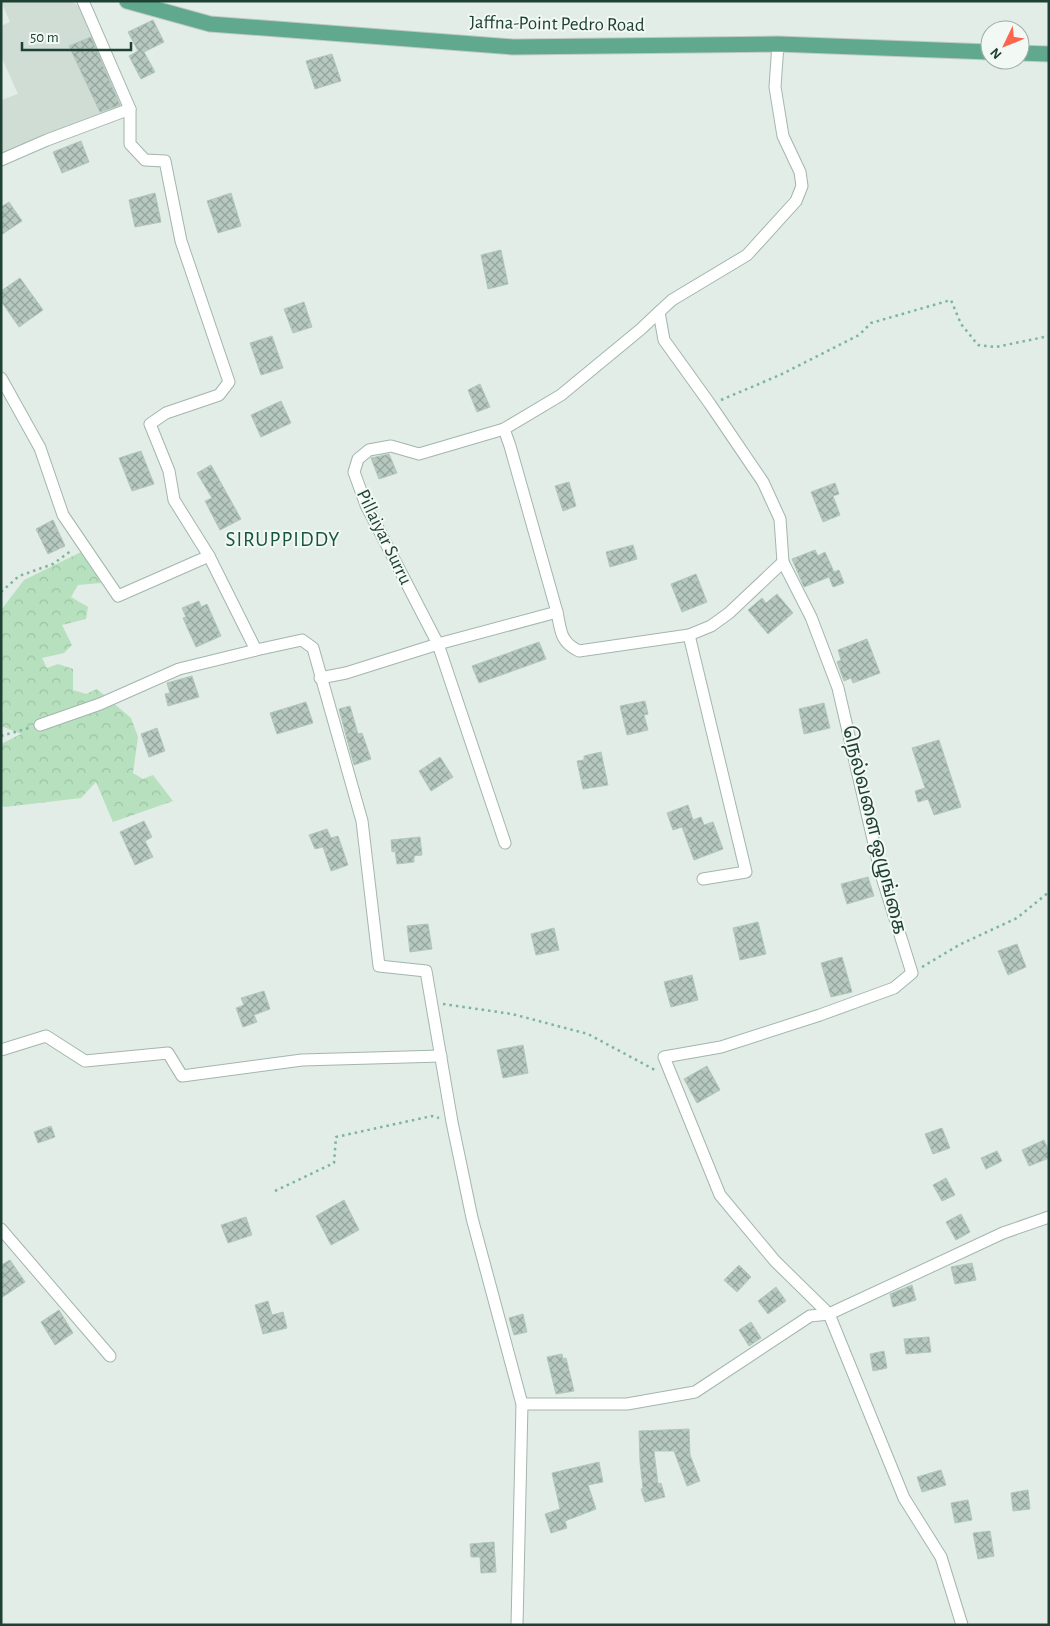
<svg xmlns="http://www.w3.org/2000/svg" width="1050" height="1626" font-family="'Alegreya Sans','Noto Sans Tamil',sans-serif">
<style>
.built{fill:#cfddd5}
.forest{fill:url(#forest-crowns)}
.building{fill:url(#building-cross-hatch);stroke:#b2c8bd}
.lines{fill:none;stroke-linecap:round;stroke-linejoin:round}
.minor-casing{stroke:#a3b6ad;stroke-width:13}
.primary-casing{stroke:#c0cac6;stroke-width:17}
.path{stroke:#7db59d;stroke-width:2.5;stroke-dasharray:2.5 4;stroke-linecap:butt}
.minor{stroke:#fff;stroke-width:11}
.primary{stroke:#60a88e;stroke-width:15}
.labels{text-anchor:middle;dominant-baseline:central;stroke-width:4;stroke-linejoin:round;paint-order:stroke}
.street-label{font-size:19px;fill:#1f4034;stroke:#f2f9f5}
.quarter-label{font-size:21px;letter-spacing:1px;fill:#18553f;stroke:#f2f9f5}
</style>
<defs>
<pattern id="forest-crowns" width="20" height="18" patternUnits="userSpaceOnUse" patternTransform="scale(1.25)"><rect width="20" height="18" fill="#b7e1be"/><path d="M2 6a3 3 0 1 1 6 0M12 15a3 3 0 1 1 6 0" fill="none" stroke="#9dc2a4"/></pattern>
<pattern id="building-cross-hatch" width="8" height="8" patternUnits="userSpaceOnUse" patternTransform="scale(1.25)"><rect width="8" height="8" fill="#b6c8bf"/><path d="M0 0l8 8M0 8l8-8" fill="none" stroke="#93a49c"/></pattern>
</defs>
<rect width="100%" height="100%" fill="#e1ede6"/>
<path class="built" d="M1,1H71L88,12L130,109L1,160V100L18,94L1,56V26L10,22Z"/>
<path class="forest" d="M81,552L101,583L78,585L71,597L88,607L86,619L62,625L72,645L64,653L42,658L47,668L58,664L73,669V690L86,694L97,689L131,718L138,737L133,773L143,779L153,775L173,801L113,822L96,782L81,798L5,807L1,805V744L21,734L1,726V610L24,580Z"/>
<g class="building">
<path d="M153,20L164,42L144,52L155,72L141,79L129,56L138,51L128,32Z"/>
<path d="M91,37L120,105L100,112L69,46Z"/>
<path d="M332,54L341,81L315,89L306,61Z"/>
<path d="M81,141L89,162L62,173L53,152Z"/>
<path d="M155,193L161,222L135,227L129,200Z"/>
<path d="M231,193L241,226L218,233L207,201Z"/>
<path d="M9,202L22,221L1,235V207Z"/>
<path d="M501,250L508,284L488,289L481,255Z"/>
<path d="M20,278L43,310L19,327L1,301V291Z"/>
<path d="M304,302L312,327L293,333L284,309Z"/>
<path d="M272,336L283,368L261,375L250,343Z"/>
<path d="M480,384L490,407L477,412L468,390Z"/>
<path d="M281,401L291,423L261,437L251,415Z"/>
<path d="M141,451L154,484L132,491L119,458Z"/>
<path d="M389,454L397,473L379,479L371,458Z"/>
<path d="M211,465L241,519L220,530L205,501L212,498L197,473Z"/>
<path d="M569,482L576,506L563,511L555,486Z"/>
<path d="M835,483L839,494L833,496L840,515L823,522L811,492Z"/>
<path d="M53,520L65,546L48,554L36,529Z"/>
<path d="M633,545L637,559L610,567L606,552Z"/>
<path d="M815,550L818,556L825,552L834,572L839,570L844,583L833,587L829,577L804,587L792,559Z"/>
<path d="M696,574L707,602L682,612L671,584Z"/>
<path d="M777,594L793,613L768,634L748,610L762,598L766,603Z"/>
<path d="M199,601L201,607L207,604L221,636L196,647L183,618L186,617L182,608Z"/>
<path d="M867,639L880,673L853,683L851,678L844,681L837,662L841,660L838,650Z"/>
<path d="M539,642L546,659L479,683L472,666Z"/>
<path d="M192,676L199,697L168,706L165,694L170,693L167,683Z"/>
<path d="M645,701L648,714L644,715L648,730L627,735L620,706Z"/>
<path d="M306,702L313,723L277,734L270,713Z"/>
<path d="M824,703L830,728L804,734L799,709Z"/>
<path d="M350,706L358,734L362,733L371,759L354,765L339,709Z"/>
<path d="M157,728L165,751L149,757L141,734Z"/>
<path d="M939,740L961,807L934,815L928,799L918,802L915,791L925,788L912,748Z"/>
<path d="M601,752L608,785L583,789L577,761L584,760V756Z"/>
<path d="M440,757L453,777L431,791L419,771Z"/>
<path d="M688,805L693,820L701,817L704,825L713,822L723,849L694,860L682,827L673,830L667,813Z"/>
<path d="M144,821L152,837L145,841L153,857L135,865L120,832Z"/>
<path d="M327,829L331,838L338,836L348,865L331,871L323,847L315,849L309,835Z"/>
<path d="M420,837L422,855L414,856V862L397,864L395,851L392,852L391,840Z"/>
<path d="M868,877L874,896L847,904L841,884Z"/>
<path d="M758,922L766,954L740,960L733,928Z"/>
<path d="M428,924L432,949L410,952L407,926Z"/>
<path d="M554,928L559,950L536,955L531,934Z"/>
<path d="M1017,944L1026,967L1008,975L998,951Z"/>
<path d="M842,957L852,992L831,997L821,963Z"/>
<path d="M692,975L698,1000L671,1007L664,982Z"/>
<path d="M264,991L270,1009L254,1015L257,1022L243,1027L236,1008L244,1005L241,998Z"/>
<path d="M523,1045L528,1073L503,1078L497,1050Z"/>
<path d="M707,1066L720,1090L697,1103L684,1079Z"/>
<path d="M51,1126L55,1137L38,1143L34,1132Z"/>
<path d="M942,1128L950,1148L933,1154L925,1134Z"/>
<path d="M1044,1140L1049,1152V1158L1029,1166L1022,1150Z"/>
<path d="M997,1151L1002,1161L986,1169L981,1158Z"/>
<path d="M946,1178L955,1195L942,1201L933,1185Z"/>
<path d="M344,1200L359,1230L331,1245L316,1216Z"/>
<path d="M961,1214L970,1232L956,1240L946,1222Z"/>
<path d="M246,1217L252,1235L228,1243L221,1225Z"/>
<path d="M10,1260L25,1282L1,1298V1265Z"/>
<path d="M972,1263L976,1280L955,1284L951,1267Z"/>
<path d="M739,1265L751,1277L737,1292L724,1280Z"/>
<path d="M912,1285L916,1300L893,1307L890,1294Z"/>
<path d="M776,1287L786,1301L768,1314L758,1301Z"/>
<path d="M268,1301L272,1315L283,1312L287,1328L263,1334L255,1305Z"/>
<path d="M59,1310L73,1333L55,1345L41,1322Z"/>
<path d="M523,1314L527,1332L514,1335L509,1318Z"/>
<path d="M751,1322L761,1338L749,1346L739,1330Z"/>
<path d="M929,1337L931,1352L906,1354L904,1339Z"/>
<path d="M884,1351L887,1368L873,1371L870,1354Z"/>
<path d="M562,1354L563,1359L566,1358L574,1391L556,1394L547,1357Z"/>
<path d="M689,1429L690,1455L700,1481L687,1486L674,1451H654L658,1484L661,1483L665,1497L645,1502L641,1489L643,1488L640,1462L639,1431Z"/>
<path d="M599,1462L603,1482L588,1485L596,1509L565,1521L567,1528L551,1533L545,1514L560,1509L552,1473Z"/>
<path d="M941,1470L946,1485L922,1492L917,1477Z"/>
<path d="M1028,1490L1030,1509L1013,1511L1011,1493Z"/>
<path d="M968,1500L972,1520L955,1523L951,1503Z"/>
<path d="M990,1531L994,1556L978,1559L973,1533Z"/>
<path d="M494,1542L496,1572L481,1573L480,1557H471L470,1544Z"/>
</g>
<g class="lines">
<defs>
<g id="minor">
<path d="M83,1L130,109V144L145,160L165,161L181,241L229,382L219,395L166,413L150,424L169,471L174,500L209,556L256,650L302,640L313,648L362,821L379,966L426,971L452,1122L472,1218L522,1404L517,1625"/>
<path d="M778,44L775,87L783,136L800,172L802,186L796,201L747,255L672,300L659,312L664,340L710,404L763,482L780,519L783,562L811,617L838,688L881,874L912,973L894,988L820,1015L721,1047L664,1057L720,1195L775,1261L829,1314L904,1498L941,1557L962,1625"/>
<path d="M1,160L47,140L130,109"/>
<path d="M659,312L641,329L561,395L504,429L510,446L557,612C561,631 560,642 579,651L689,635L711,626L729,613L783,562"/>
<path d="M1,378L40,448L63,515L118,596L209,556"/>
<path d="M504,429L419,454L391,446L369,450L358,459L354,472L366,505L438,644L505,843"/>
<path d="M689,635L746,872L703,879"/>
<path d="M320,678L346,673L438,644L557,612"/>
<path d="M40,725L100,704L179,669L256,650"/>
<path d="M1,1050L46,1036L85,1061L168,1053L182,1076L302,1060L441,1056"/>
<path d="M1,1229L110,1356"/>
<path d="M522,1404H627L695,1392L810,1316L829,1314L1003,1233L1049,1217"/>
</g>
<g id="primary">
<path d="M127,1L210,24L513,47L778,44L990,52"/>
<path d="M1020,53L1049,54"/>
</g>
</defs>
<use href="#minor" class="minor-casing"/>
<use href="#primary" class="primary-casing"/>
<g class="path">
<path d="M721,400L780,375L859,335L871,323L951,300L961,324L978,345L996,347L1049,336"/>
<path d="M1,592L19,576L53,564L72,550"/>
<path d="M1,736L29,728"/>
<path d="M922,967L959,945L1017,918L1049,892"/>
<path d="M443,1004L512,1014L588,1034L655,1070"/>
<path d="M275,1191L334,1163L336,1137L432,1116L439,1118"/>
</g>
<use href="#minor" class="minor"/>
<use href="#primary" class="primary"/>
</g>
<g class="labels">
<g class="street-label">
<text transform="translate(557 24) rotate(1)">Jaffna-Point Pedro Road</text>
<text transform="translate(384 537) rotate(64)">Pillaiyar Surru</text>
<text transform="translate(874 830) rotate(76)">நெல்வளை ஒழுங்கை</text>
</g>
<g class="quarter-label">
<text x="283" y="539">SIRUPPIDDY</text>
</g>
</g>
<rect width="1050" height="1626" fill="none" stroke="#1f4034" stroke-width="5"/>
<g transform="translate(1005 45) rotate(227)"><circle r="24" fill="#f2f9f5" stroke="#9eafa8"/>
<path d="M0-4L9 19L0 12L-9 19Z" fill="#ff654d"/>
<text y="-8" font-size="14" font-weight="bold" text-anchor="middle" fill="#1f4034">N</text>
</g>
<path d="M22 42v8h109v-8" fill="none" stroke="#1f4034" stroke-width="2.5"/>
<text x="30" y="42" font-size="15" fill="#1f4034" stroke="#f2f9f5" stroke-width="4" paint-order="stroke">50 m</text>
</svg>
